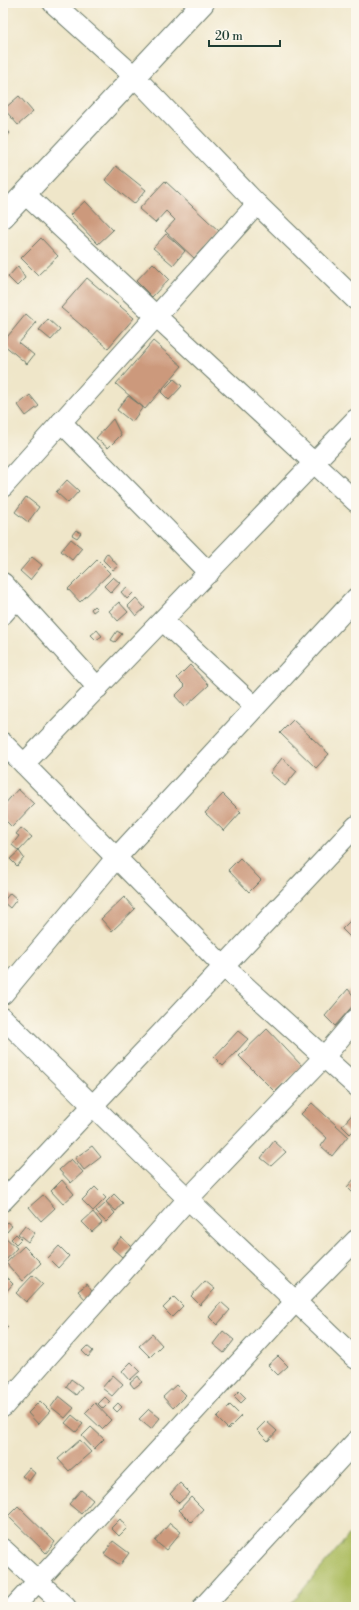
<svg xmlns="http://www.w3.org/2000/svg" width="359" height="1610" font-family="'Libre Bodoni',serif">
<style>
.green{fill:#acbc5f;stroke:#667c4a}
.building{fill:#cc997c}
.lines{fill:none;stroke-linecap:round;stroke-linejoin:round}
.minor-casing{stroke:#687868;stroke-width:22}
.secondary-casing{stroke:#687868;stroke-width:24}
.minor{stroke:#fff;stroke-width:20}
.secondary{stroke:#fff;stroke-width:22}
</style>
<rect width="100%" height="100%" fill="#fbf7ec"/>
<filter id="ink" filterUnits="userSpaceOnUse"><feTurbulence type="fractalNoise" baseFrequency=".025" numOctaves="2"/><feDisplacementMap in="SourceGraphic" scale="8" xChannelSelector="R" yChannelSelector="G"/><feConvolveMatrix kernelMatrix="1 2 1 2 8 2 1 2 1" color-interpolation-filters="sRGB"/></filter>
<filter id="wash" filterUnits="userSpaceOnUse"><feTurbulence type="fractalNoise" baseFrequency=".012" numOctaves="4" result="noise"/><feDisplacementMap in="SourceGraphic" scale="16" xChannelSelector="R" yChannelSelector="G"/><feGaussianBlur stdDeviation="0.9" result="paint"/><feColorMatrix in="noise" values="0 0 0 0 0 0 0 0 0 0 0 0 0 0 0 0 0 1.4 0 .05"/><feComposite in="paint" operator="in"/></filter>
<g filter="url(#wash)">
<rect width="100%" height="100%" fill="#efe6c9"/>
<path class="green" d="M356,1527V1607H288Z"/>
<g id="blocks">
<g class="building">
<path d="M19,96L33,112L18,125L4,109Z"/>
<path d="M3,126L10,133L3,141Z"/>
<path d="M116,166L146,190L134,204L105,180Z"/>
<path d="M165,181L219,231L194,258L165,231L175,220L166,211L155,223L139,209Z"/>
<path d="M85,201L113,230L98,244L70,215Z"/>
<path d="M166,234L185,251L173,265L153,248Z"/>
<path d="M41,238L58,256L38,275L21,258Z"/>
<path d="M153,263L169,279L152,297L136,281Z"/>
<path d="M18,266L25,278L17,286L8,277Z"/>
<path d="M87,278L134,318L108,348L61,308Z"/>
<path d="M26,314L36,323L19,343L34,355L27,364L3,344V342Z"/>
<path d="M48,319L60,330L51,340L39,330Z"/>
<path d="M153,341L182,366L145,409L116,384Z"/>
<path d="M174,379L182,386L169,400L161,392Z"/>
<path d="M30,395L39,406L26,416L18,405Z"/>
<path d="M128,396L143,407L132,422L117,410Z"/>
<path d="M113,419L121,435L108,448L96,438Z"/>
<path d="M67,480L79,491L68,503L56,492Z"/>
<path d="M26,497L39,507L28,522L15,512Z"/>
<path d="M76,530L81,533L77,538L72,535Z"/>
<path d="M71,539L82,548L72,560L61,551Z"/>
<path d="M107,553L118,566L113,570L103,560Z"/>
<path d="M32,557L42,565L30,580L20,571Z"/>
<path d="M97,560L110,573L80,602L68,589Z"/>
<path d="M113,577L120,583L111,593L104,586Z"/>
<path d="M127,587L133,593L127,599L121,592Z"/>
<path d="M136,598L145,608L136,616L128,606Z"/>
<path d="M119,602L128,612L118,621L109,611Z"/>
<path d="M94,606L97,609L93,612L91,609Z"/>
<path d="M97,630L102,636L96,640L91,635Z"/>
<path d="M117,631L122,634L115,642L111,640Z"/>
<path d="M190,665L209,685L185,707L175,696L185,686L177,678Z"/>
<path d="M293,720L329,754L316,768L280,733Z"/>
<path d="M282,758L297,771L285,786L270,773Z"/>
<path d="M18,789L34,804L12,827L3,818V806Z"/>
<path d="M223,794L241,812L224,831L205,813Z"/>
<path d="M21,828L32,837L19,851L12,845L19,836L16,834Z"/>
<path d="M19,851L24,858L17,866L10,859Z"/>
<path d="M240,858L261,880L249,892L228,870Z"/>
<path d="M10,893L17,899L10,908L3,902Z"/>
<path d="M124,897L135,909L112,931L101,919Z"/>
<path d="M352,919L356,923V943L342,929Z"/>
<path d="M348,989L356,999V1002L335,1026L325,1016Z"/>
<path d="M267,1029L302,1066L275,1092L239,1056Z"/>
<path d="M238,1031L248,1039L223,1066L214,1057Z"/>
<path d="M312,1103L348,1136L332,1156L321,1146L327,1138L301,1114Z"/>
<path d="M356,1110V1128L350,1134L342,1126Z"/>
<path d="M274,1141L286,1152L271,1166L261,1158Z"/>
<path d="M92,1146L101,1157L84,1170L75,1158Z"/>
<path d="M71,1159L83,1172L71,1183L59,1170Z"/>
<path d="M356,1177V1196L347,1187Z"/>
<path d="M62,1180L74,1194L63,1204L51,1191Z"/>
<path d="M95,1187L106,1198L93,1211L82,1200Z"/>
<path d="M114,1194L123,1203L116,1211L106,1202Z"/>
<path d="M43,1195L55,1208L41,1221L29,1207Z"/>
<path d="M106,1203L115,1213L106,1222L96,1212Z"/>
<path d="M93,1212L102,1223L92,1232L82,1222Z"/>
<path d="M7,1222L12,1226L7,1232L3,1227Z"/>
<path d="M25,1225L35,1233L28,1242L18,1234Z"/>
<path d="M16,1234L21,1239L16,1244L11,1239Z"/>
<path d="M4,1236L17,1248L5,1261L3,1259Z"/>
<path d="M121,1237L131,1246L122,1257L112,1248Z"/>
<path d="M24,1246L41,1263L22,1281L6,1263Z"/>
<path d="M59,1246L69,1256L58,1268L48,1258Z"/>
<path d="M4,1275L13,1284L3,1295V1276Z"/>
<path d="M33,1275L43,1284L26,1302L16,1293Z"/>
<path d="M205,1281L215,1289L200,1305L191,1296Z"/>
<path d="M87,1284L93,1293L85,1299L78,1291Z"/>
<path d="M174,1297L183,1306L172,1317L163,1308Z"/>
<path d="M221,1302L230,1310L217,1325L209,1317Z"/>
<path d="M3,1322L8,1327L3,1332Z"/>
<path d="M223,1331L234,1340L224,1353L213,1344Z"/>
<path d="M152,1334L162,1345L150,1357L139,1346Z"/>
<path d="M87,1346L93,1351L88,1357L82,1351Z"/>
<path d="M278,1356L288,1366L278,1375L268,1365Z"/>
<path d="M131,1362L140,1371L130,1380L122,1371Z"/>
<path d="M113,1375L123,1384L112,1396L102,1388Z"/>
<path d="M138,1376L142,1382L134,1388L130,1383Z"/>
<path d="M71,1379L82,1387L76,1395L66,1387Z"/>
<path d="M176,1385L186,1395L173,1408L163,1397Z"/>
<path d="M239,1391L246,1398L241,1403L234,1396Z"/>
<path d="M59,1396L74,1408L65,1418L51,1407Z"/>
<path d="M105,1397L110,1402L103,1409L98,1404Z"/>
<path d="M40,1401L50,1411L38,1424L28,1413Z"/>
<path d="M95,1403L111,1420L102,1429L85,1413Z"/>
<path d="M118,1403L122,1407L117,1412L113,1408Z"/>
<path d="M230,1405L241,1416L228,1429L217,1418Z"/>
<path d="M149,1409L160,1418L151,1429L139,1419Z"/>
<path d="M72,1415L83,1424L76,1432L65,1423Z"/>
<path d="M266,1421L277,1431L268,1441L257,1430Z"/>
<path d="M91,1427L104,1439L94,1449L82,1436Z"/>
<path d="M80,1440L91,1452L69,1471L58,1459Z"/>
<path d="M29,1468L35,1473L29,1481L22,1476Z"/>
<path d="M180,1483L190,1493L179,1503L170,1494Z"/>
<path d="M81,1490L93,1500L81,1514L69,1504Z"/>
<path d="M191,1497L203,1509L191,1522L179,1510Z"/>
<path d="M18,1506L55,1542L46,1553L8,1516Z"/>
<path d="M120,1519L127,1528L119,1536L111,1528Z"/>
<path d="M170,1523L181,1532L166,1550L155,1541Z"/>
<path d="M113,1541L129,1553L120,1565L104,1554Z"/>
</g>
</g>
</g>
<g filter="url(#ink)">
<use href="#blocks" fill-opacity="0" stroke="#687868" stroke-width="1"/>
<g class="lines">
<defs>
<g id="minor">
<path d="M53,3L134,76L257,204L356,300"/>
<path d="M25,194L356,502"/>
<path d="M61,422L209,573"/>
<path d="M3,487L257,204"/>
<path d="M3,583L98,688"/>
<path d="M3,614L17,598"/>
<path d="M163,621L255,707"/>
<path d="M3,743L223,966L356,1086"/>
<path d="M24,764L356,419"/>
<path d="M3,994L116,858L356,598"/>
<path d="M3,1018L188,1199L356,1359"/>
<path d="M3,1201L356,826"/>
<path d="M3,1407L188,1199L324,1057L356,1019"/>
<path d="M3,1549L66,1607"/>
<path d="M14,1607L296,1301L356,1240"/>
<path d="M203,1607L356,1441"/>
</g>
<path id="secondary" d="M3,217L203,3"/>
</defs>
<use href="#minor" class="minor-casing"/>
<use href="#secondary" class="secondary-casing"/>
<use href="#minor" class="minor"/>
<use href="#secondary" class="secondary"/>
</g>
</g>
<rect width="359" height="1610" fill="none" stroke="#fbf7ec" stroke-width="16"/>
<path d="M209 40v6h71v-6" fill="none" stroke="#1f3d34" stroke-width="2"/>
<text x="215" y="40" font-size="12" fill="#1f3d34" stroke="#fbf7ec" stroke-width="3" paint-order="stroke">20 m</text>
</svg>
